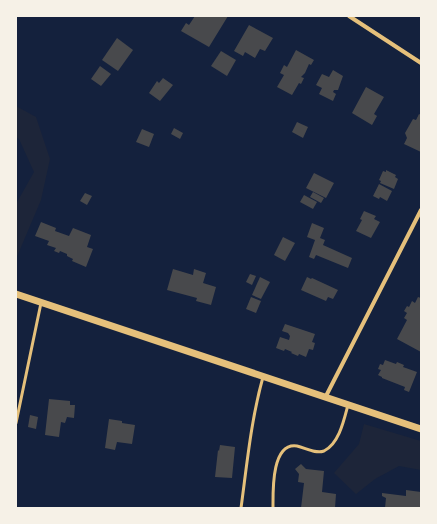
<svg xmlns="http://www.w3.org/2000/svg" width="437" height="524" font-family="Poppins,sans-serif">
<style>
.green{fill:#1d2539}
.building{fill:#48494c}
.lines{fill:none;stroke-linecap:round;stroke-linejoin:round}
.service{stroke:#e5c07b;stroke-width:3}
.minor{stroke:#e5c07b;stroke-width:4}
.tertiary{stroke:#e5c07b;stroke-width:7}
</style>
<rect width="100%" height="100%" fill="#14213d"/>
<g class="green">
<path d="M16,106L36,117L50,159L41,200L16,259V204L34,172L19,139L16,137Z"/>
<path d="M364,424L421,441V470L399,466L375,479L356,494L334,473L359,444Z"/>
</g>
<g class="building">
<path d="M195,16H228L209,47L181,31L186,23L189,25Z"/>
<path d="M249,25L273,38L265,51L260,49L255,58L245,52L243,56L234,51Z"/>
<path d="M117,38L133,50L118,71L102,60Z"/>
<path d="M296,50L314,60L311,65L309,64L305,73L301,77L304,78L301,84L299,83L292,95L277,87L284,75L280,73L284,65L287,67Z"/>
<path d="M221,51L236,60L227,76L211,66Z"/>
<path d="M100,66L111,74L101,86L91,79Z"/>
<path d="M333,70L343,76L338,90H334L333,92L336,94L333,101L319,94L322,88L316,85L322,74L329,77Z"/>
<path d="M163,78L173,85L160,101L149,93L157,81L159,83Z"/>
<path d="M366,87L384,97L374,114L377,116L372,125L352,113Z"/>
<path d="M419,114L421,115V152L404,144L407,138L405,133L413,119L416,120Z"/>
<path d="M297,122L308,127L303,138L292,132Z"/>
<path d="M174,128L183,133L180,139L171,134Z"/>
<path d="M142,129L154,134L149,147L136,142Z"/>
<path d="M386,170L396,175L395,177L398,179L394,189L380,183L381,181L379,180L383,171L386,172Z"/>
<path d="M314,173L334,183L326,198L306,188Z"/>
<path d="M379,184L392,191L387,201L380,197L379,199L373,196Z"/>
<path d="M313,192L324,198L321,203L310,197Z"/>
<path d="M85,193L92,196L87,205L80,201Z"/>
<path d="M304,195L317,202L313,209L300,202Z"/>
<path d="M364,211L376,216L374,219L380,222L371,238L356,231L362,220L360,219Z"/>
<path d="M41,222L56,228L55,231L69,236L73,228L91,235L87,247L93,249L86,267L72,261L73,259L67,256V254L60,251L59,253L54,251L56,248L47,245L49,241L35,236Z"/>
<path d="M312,223L324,228L320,238L325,240L323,245L352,258L348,268L316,255L314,259L309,257L315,240L307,237Z"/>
<path d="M283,237L295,243L285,261L274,255Z"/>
<path d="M173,269L193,275L194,269L206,273L203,283L216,287L211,305L196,301L197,298L167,290Z"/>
<path d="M250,274L256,276L252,285L246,282Z"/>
<path d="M260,277L270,282L261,299L252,295Z"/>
<path d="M307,277L311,279L312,278L338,290L333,299L328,297L326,301L301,290Z"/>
<path d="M251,297L261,301L256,313L246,309Z"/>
<path d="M418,297L421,298V352L397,339L407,320L404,318L407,313L404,311L407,306L409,307L412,301L415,303Z"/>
<path d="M285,324L315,334L312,342L315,343L313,350L309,349L306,357L299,354L298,356L291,353L292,352L285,349L284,351L276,348L280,337L289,340L290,336L288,333L282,331Z"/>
<path d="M385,360L396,364L397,362L404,365L403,367L417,372L409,392L404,390L405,387L382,378V377L378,375L381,370L378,369L380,364L383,365Z"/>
<path d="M49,399L70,401V405H75L74,418L67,417L65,423L61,422L59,437L45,435Z"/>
<path d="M30,415L38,417L36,429L28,427Z"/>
<path d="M109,419L122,421V423L135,425L132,444L117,442L115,450L105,448Z"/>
<path d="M220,445L235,447L232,478L215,477L218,450L219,451Z"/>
<path d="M301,464L306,469L324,471L322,492L336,494L335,508H301L304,483L298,482L299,474L295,469Z"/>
<path d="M406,490L421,492V508H385L386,498L382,496V493L406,496Z"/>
</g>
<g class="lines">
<g class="service">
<path d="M16,423L41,303"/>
<path d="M241,508C247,464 251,420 263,377"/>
<path d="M273,508C273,493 271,442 297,446C306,448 315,454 324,451C339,444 344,420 348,405"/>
</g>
<g class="minor">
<path d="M349,16L421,63"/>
<path d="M325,398L421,210"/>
</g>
<path class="tertiary" d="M16,294L421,429"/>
</g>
<rect width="437" height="524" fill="none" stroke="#f6f1e7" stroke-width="34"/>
</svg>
